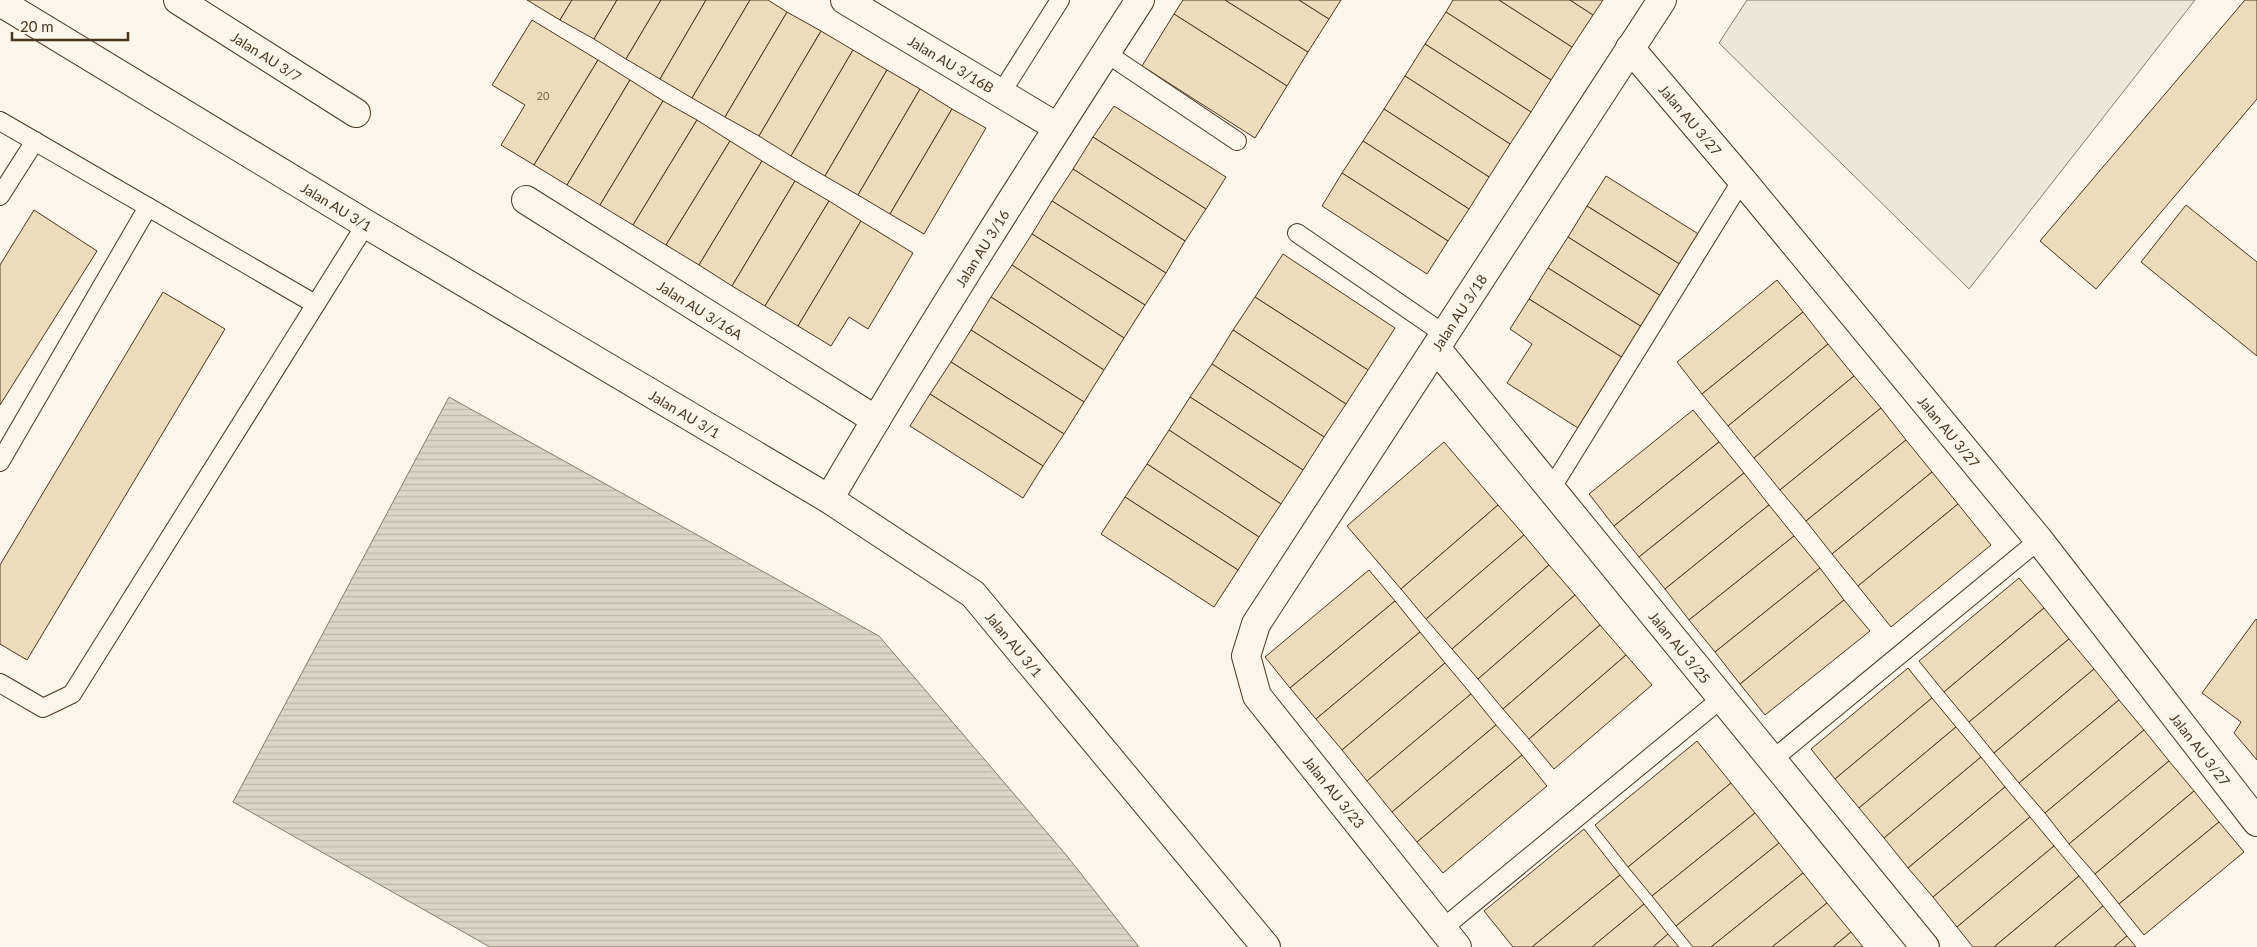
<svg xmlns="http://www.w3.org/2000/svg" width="2257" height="947" font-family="Lato,sans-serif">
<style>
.pitch{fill:#ede6d9;stroke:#887966}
.water{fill:url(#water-rules);stroke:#887966}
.building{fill:#ecdcbc;stroke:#4a3520}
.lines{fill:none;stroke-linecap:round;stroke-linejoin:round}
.lane-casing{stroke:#4a3520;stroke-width:20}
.street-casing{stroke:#4a3520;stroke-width:30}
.secondary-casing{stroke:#4a3520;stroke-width:30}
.lane{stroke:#fbf6e9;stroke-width:18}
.street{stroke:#fbf6e9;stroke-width:28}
.secondary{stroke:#fbf6e9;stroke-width:28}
.labels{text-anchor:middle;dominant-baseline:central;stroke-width:4;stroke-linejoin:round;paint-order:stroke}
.number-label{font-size:11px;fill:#725f47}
.street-label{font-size:14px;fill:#4a3520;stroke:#fbf6e9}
</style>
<defs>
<pattern id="water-rules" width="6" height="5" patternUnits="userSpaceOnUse" patternTransform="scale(1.25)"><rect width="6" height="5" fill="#dcd4c6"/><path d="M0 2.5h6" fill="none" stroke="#beb7aa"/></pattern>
</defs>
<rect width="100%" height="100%" fill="#fbf6e9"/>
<path class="pitch" d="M1747,0H2195L1969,289L1719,43Z"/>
<path class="water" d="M449,397L879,636L1067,856L1139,947H490L233,802Z"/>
<g class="building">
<path d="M527,0H572L560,20Z"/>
<path d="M572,0H617L594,39L560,20Z"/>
<path d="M617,0H661L626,59L594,39Z"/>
<path d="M661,0H706L660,79L626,59Z"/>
<path d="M706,0H750L692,98L660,79Z"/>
<path d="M750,0H768L787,12L725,117L692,98Z"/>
<path d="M1183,0H1225L1308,52L1287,86L1174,14Z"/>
<path d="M1225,0H1299L1329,19L1308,52Z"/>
<path d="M1299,0H1341L1329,19Z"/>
<path d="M1453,0H1499L1572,47L1551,80L1446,12Z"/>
<path d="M1499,0H1570L1593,15L1572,47Z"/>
<path d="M1570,0H1603L1593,15Z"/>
<path d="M2245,0H2257V99L2096,289L2040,241Z"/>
<path d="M787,12L821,31L759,136L725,117Z"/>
<path d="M1446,12L1551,80L1531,112L1425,44Z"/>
<path d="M1174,14L1287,86L1255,138L1142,66Z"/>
<path d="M532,20L598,60L534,165L501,145L525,105L492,85Z"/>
<path d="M821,31L853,50L791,156L759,136Z"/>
<path d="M1425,44L1531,112L1510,144L1405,76Z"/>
<path d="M853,50L887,70L825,176L791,156Z"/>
<path d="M598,60L630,80L567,185L534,165Z"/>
<path d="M887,70L920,89L858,195L825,176Z"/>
<path d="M1405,76L1510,144L1489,177L1384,109Z"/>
<path d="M630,80L663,101L600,205L567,185Z"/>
<path d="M920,89L952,109L890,214L858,195Z"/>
<path d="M663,101L697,120L633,225L600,205Z"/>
<path d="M1114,106L1226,177L1206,209L1093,137Z"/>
<path d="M952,109L986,128L924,234L890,214Z"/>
<path d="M1384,109L1489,177L1469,209L1363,141Z"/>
<path d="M697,120L730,141L666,245L633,225Z"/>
<path d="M1093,137L1206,209L1185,241L1073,169Z"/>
<path d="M730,141L762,161L699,265L666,245Z"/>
<path d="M1363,141L1469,209L1448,241L1342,173Z"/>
<path d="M762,161L795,181L732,286L699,265Z"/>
<path d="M1073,169L1185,241L1166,273L1052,201Z"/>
<path d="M1342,173L1448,241L1427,274L1322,206Z"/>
<path d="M1606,176L1700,235L1681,265L1587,206Z"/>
<path d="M795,181L829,201L765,306L732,286Z"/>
<path d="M829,201L861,221L798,326L765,306Z"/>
<path d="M1052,201L1166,273L1145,305L1032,234Z"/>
<path d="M2186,205L2257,262V356L2141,262Z"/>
<path d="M1587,206L1681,265L1661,296L1568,237Z"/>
<path d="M34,210L97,251L0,405V265Z"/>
<path d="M861,221L913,253L868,329L849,317L831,346L798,326Z"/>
<path d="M1032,234L1145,305L1124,338L1012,265Z"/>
<path d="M1568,237L1661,296L1642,327L1548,268Z"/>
<path d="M1283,254L1395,328L1368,370L1255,297Z"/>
<path d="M1012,265L1124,338L1104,370L991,297Z"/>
<path d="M1548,268L1642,327L1623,358L1529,299Z"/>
<path d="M1777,280L1803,312L1702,394L1677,362Z"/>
<path d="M163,292L225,329L27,660L0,644V565Z"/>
<path d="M991,297L1104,370L1084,402L971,330Z"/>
<path d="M1255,297L1368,370L1346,404L1233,330Z"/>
<path d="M1529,299L1623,358L1578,428L1507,383L1532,344L1510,329Z"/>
<path d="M1803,312L1828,344L1728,426L1702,394Z"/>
<path d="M971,330L1084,402L1064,434L951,362Z"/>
<path d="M1233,330L1346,404L1324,437L1212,364Z"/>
<path d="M1828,344L1854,376L1754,458L1728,426Z"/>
<path d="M951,362L1064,434L1043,466L930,394Z"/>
<path d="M1212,364L1324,437L1303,470L1190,397Z"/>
<path d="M1854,376L1881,408L1780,490L1754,458Z"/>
<path d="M930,394L1043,466L1023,498L910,426Z"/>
<path d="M1190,397L1303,470L1281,504L1169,430Z"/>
<path d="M1881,408L1906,440L1806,521L1780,490Z"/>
<path d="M1693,410L1719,442L1614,526L1589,494Z"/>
<path d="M1169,430L1281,504L1259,537L1147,464Z"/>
<path d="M1906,440L1932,472L1832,554L1806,521Z"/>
<path d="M1444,442L1498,505L1401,589L1347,526Z"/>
<path d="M1719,442L1744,473L1639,557L1614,526Z"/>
<path d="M1147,464L1259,537L1238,570L1125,497Z"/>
<path d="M1932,472L1958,504L1858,586L1832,554Z"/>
<path d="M1744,473L1769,505L1665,589L1639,557Z"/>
<path d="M1125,497L1238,570L1214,607L1101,534Z"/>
<path d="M1958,504L1991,545L1891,627L1858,586Z"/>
<path d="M1498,505L1524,535L1426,619L1401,589Z"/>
<path d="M1769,505L1794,536L1689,620L1665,589Z"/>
<path d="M1524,535L1549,565L1452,649L1426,619Z"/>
<path d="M1794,536L1820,568L1715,652L1689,620Z"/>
<path d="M1549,565L1575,595L1478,679L1452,649Z"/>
<path d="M1820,568L1844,600L1740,684L1715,652Z"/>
<path d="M1369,570L1395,601L1290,688L1265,657Z"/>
<path d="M2019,578L2044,608L1944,692L1919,661Z"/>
<path d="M1575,595L1600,625L1503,709L1478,679Z"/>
<path d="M1844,600L1870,631L1765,715L1740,684Z"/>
<path d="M1395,601L1420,632L1316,719L1290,688Z"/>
<path d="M2044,608L2069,639L1969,722L1944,692Z"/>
<path d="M2256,619L2257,620V760L2234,733L2241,722L2202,693Z"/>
<path d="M1600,625L1626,655L1529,739L1503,709Z"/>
<path d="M1420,632L1445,663L1342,750L1316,719Z"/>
<path d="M2069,639L2094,669L1994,753L1969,722Z"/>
<path d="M1626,655L1652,685L1554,769L1529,739Z"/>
<path d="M1445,663L1471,694L1367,781L1342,750Z"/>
<path d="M1908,668L1932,698L1835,779L1811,749Z"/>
<path d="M2094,669L2119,700L2019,783L1994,753Z"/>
<path d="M1471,694L1496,725L1392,812L1367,781Z"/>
<path d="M1932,698L1956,727L1859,808L1835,779Z"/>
<path d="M2119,700L2144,730L2045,813L2019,783Z"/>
<path d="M1496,725L1522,755L1417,842L1392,812Z"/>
<path d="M1956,727L1981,757L1884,838L1859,808Z"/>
<path d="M2144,730L2169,761L2069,844L2045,813Z"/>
<path d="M1697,741L1731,783L1628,867L1595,825Z"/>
<path d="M1522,755L1547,786L1443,873L1417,842Z"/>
<path d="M1981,757L2005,787L1908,868L1884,838Z"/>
<path d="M2169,761L2194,791L2095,874L2069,844Z"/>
<path d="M1731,783L1755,813L1652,896L1628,867Z"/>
<path d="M2005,787L2030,817L1933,897L1908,868Z"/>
<path d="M2194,791L2219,822L2119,904L2095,874Z"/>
<path d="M1755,813L1779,843L1676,926L1652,896Z"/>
<path d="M2030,817L2054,846L1957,927L1933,897Z"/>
<path d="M2219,822L2244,852L2144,935L2119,904Z"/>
<path d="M1584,829L1620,875L1532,947H1513L1484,911Z"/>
<path d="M1779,843L1803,873L1711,947H1693L1676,926Z"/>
<path d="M2054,846L2079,876L1994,947H1973L1957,927Z"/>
<path d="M1803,873L1827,903L1772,947H1711Z"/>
<path d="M1620,875L1644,904L1592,947H1532Z"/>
<path d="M2079,876L2103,906L2054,947H1994Z"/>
<path d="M1827,903L1851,932L1833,947H1772Z"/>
<path d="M1644,904L1668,934L1653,947H1592Z"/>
<path d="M2103,906L2127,936L2114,947H2054Z"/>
<path d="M1851,932L1863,947H1833Z"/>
<path d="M1668,934L1679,947H1653Z"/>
<path d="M2127,936L2136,947H2114Z"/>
</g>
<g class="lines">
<defs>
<g id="lane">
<path d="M1106,53L1237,141"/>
<path d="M1001,93L1060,0"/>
<path d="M0,121L315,304"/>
<path d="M0,196L35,141"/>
<path d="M1297,233L1444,334"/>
<path d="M0,462L148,207"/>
<path d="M1551,489L1742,180"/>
<path d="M0,683L43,708L72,694L366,224"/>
<path d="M1772,760L2039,540"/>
<path d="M1442,929L1722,698"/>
</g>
<g id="street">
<path id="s1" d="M178,0L356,113"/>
<path id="s2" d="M845,0L1057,127"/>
<path id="s3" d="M1630,48L1742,180L2039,540L2257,822"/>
<path id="s4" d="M526,200L876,420"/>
<path id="s5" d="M1436,348L1925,947"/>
<path id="s6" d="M829,499C928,330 1034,164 1140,0"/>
<path id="s7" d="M1457,947L1257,696L1246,656L1256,624L1662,0"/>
</g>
<g id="secondary">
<path id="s8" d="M0,2L366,224L829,499L973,594L1266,947"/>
</g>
</defs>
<use href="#lane" class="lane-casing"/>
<use href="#street" class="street-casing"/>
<use href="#secondary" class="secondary-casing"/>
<use href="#lane" class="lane"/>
<use href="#street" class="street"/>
<use href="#secondary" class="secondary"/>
</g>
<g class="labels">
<g class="number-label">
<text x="543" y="95">20</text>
</g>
<g class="street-label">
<text stroke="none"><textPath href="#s1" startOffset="105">Jalan AU 3/7</textPath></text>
<text stroke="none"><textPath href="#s2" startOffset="124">Jalan AU 3/16B</textPath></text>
<text stroke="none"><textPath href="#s3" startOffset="94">Jalan AU 3/27</textPath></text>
<text stroke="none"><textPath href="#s8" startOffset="394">Jalan AU 3/1</textPath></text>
<text stroke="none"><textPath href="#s6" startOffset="294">Jalan AU 3/16</textPath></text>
<text stroke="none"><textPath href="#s4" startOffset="206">Jalan AU 3/16A</textPath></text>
<text stroke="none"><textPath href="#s7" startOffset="768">Jalan AU 3/18</textPath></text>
<text stroke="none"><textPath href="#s8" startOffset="799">Jalan AU 3/1</textPath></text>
<text stroke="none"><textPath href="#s3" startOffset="499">Jalan AU 3/27</textPath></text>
<text stroke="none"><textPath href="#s8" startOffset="1204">Jalan AU 3/1</textPath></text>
<text stroke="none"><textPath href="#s5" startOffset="386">Jalan AU 3/25</textPath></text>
<text stroke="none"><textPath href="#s3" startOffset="904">Jalan AU 3/27</textPath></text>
<text transform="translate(1334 792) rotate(51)">Jalan AU 3/23</text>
</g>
</g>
<path d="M12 32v8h116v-8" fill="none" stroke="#4a3520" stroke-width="2.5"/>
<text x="20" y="32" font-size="15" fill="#4a3520" stroke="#fbf6e9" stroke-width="4" paint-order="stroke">20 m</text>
</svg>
